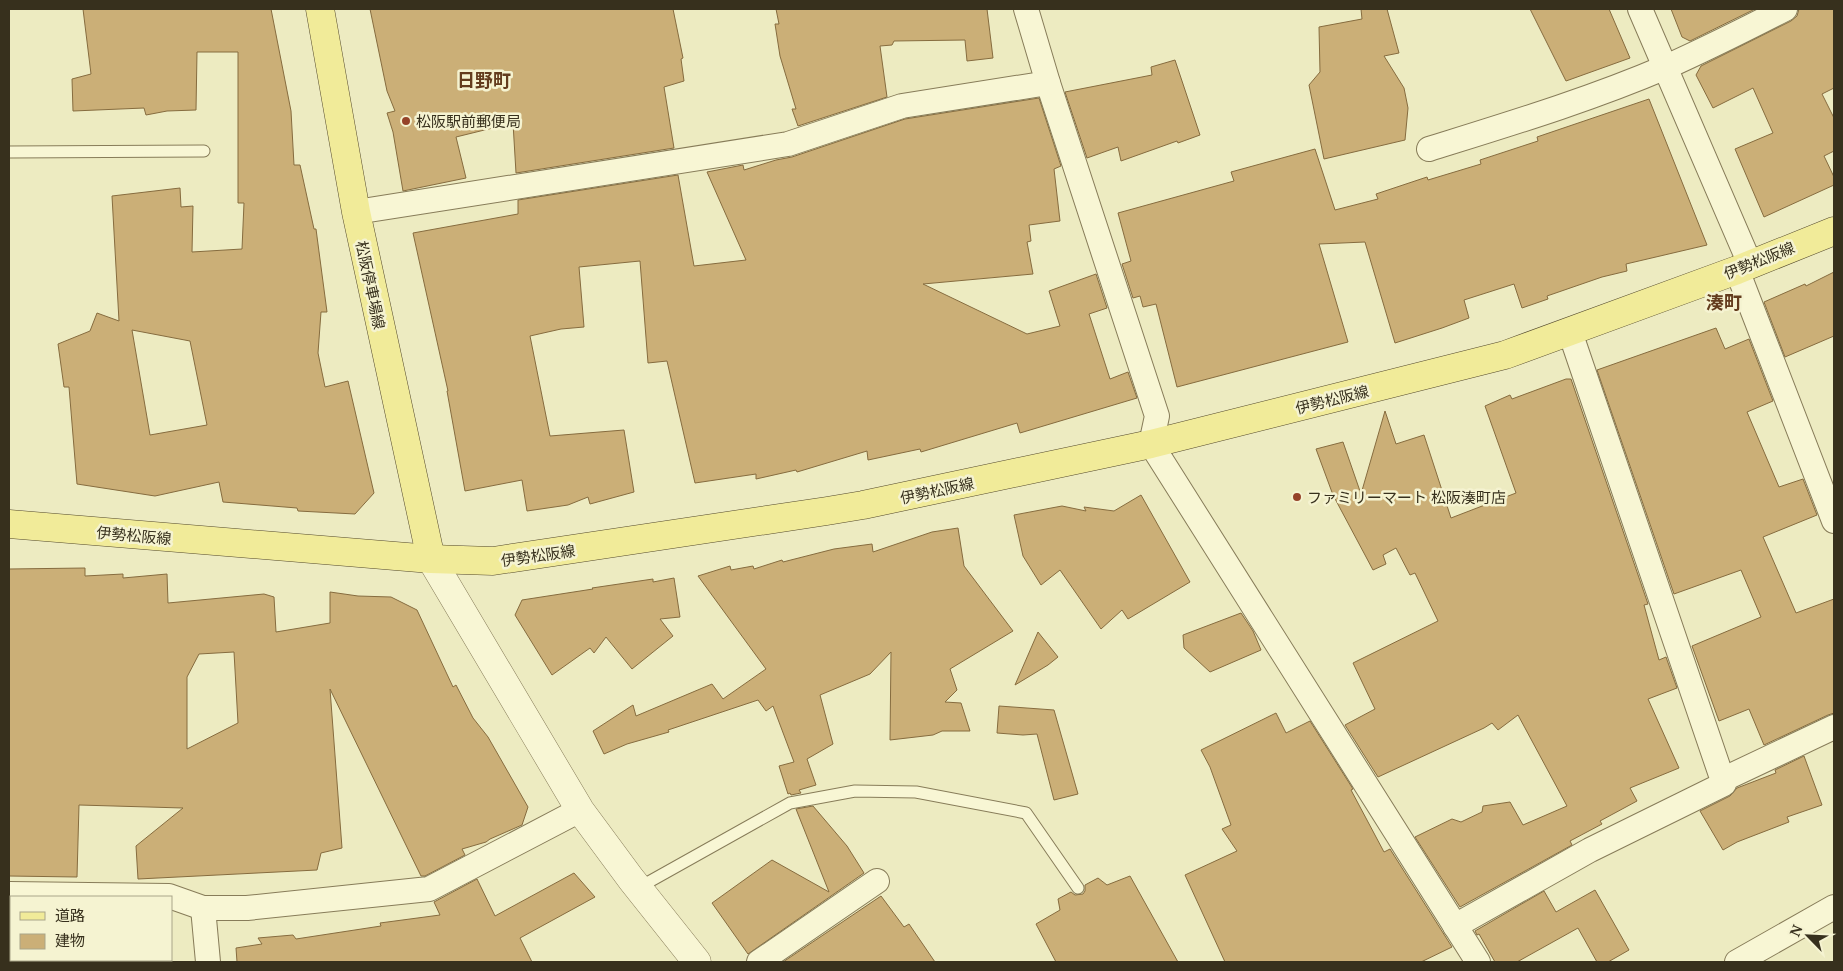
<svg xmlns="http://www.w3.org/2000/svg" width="1843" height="971" font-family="'Noto Serif','Noto Sans JP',serif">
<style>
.building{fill:#cbaf77;stroke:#866c3f;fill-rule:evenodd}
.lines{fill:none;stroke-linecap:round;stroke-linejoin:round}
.service-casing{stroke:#877c59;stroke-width:13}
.minor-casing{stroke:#877c59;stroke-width:26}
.tertiary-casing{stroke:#877c59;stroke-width:29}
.primary-casing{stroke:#54492d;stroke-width:29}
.service{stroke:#f8f6d4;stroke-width:11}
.minor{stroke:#f8f6d4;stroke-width:24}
.tertiary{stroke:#f8f6d4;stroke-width:28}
.primary{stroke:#f1eb99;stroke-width:28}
.poi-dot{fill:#954329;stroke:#f5f3d1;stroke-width:2}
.labels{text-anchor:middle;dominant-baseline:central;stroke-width:5;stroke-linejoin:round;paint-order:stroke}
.poi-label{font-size:15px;fill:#37301d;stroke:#f5f3d1;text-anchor:start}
.street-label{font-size:15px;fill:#37301d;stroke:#f5f3d1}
.quarter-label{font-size:18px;font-weight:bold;fill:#633c1d;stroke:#f5f3d1}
</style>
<rect width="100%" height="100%" fill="#edebc1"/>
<g class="building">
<path d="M83,9H271L291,111L294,165H300L314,229H316L327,312H321L318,353L325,387L348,381L374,493L355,514L298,511L297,508L223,502L219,482L155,496L77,484L69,387H64L58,344L90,331L97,313L119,321L112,196L180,188L181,207L193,206L192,252L242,249L244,203H238V52H197L196,110L167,111L146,115L144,108L73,111L72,79L91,74ZM132,330L190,341L207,425L150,435Z"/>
<path d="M370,9H673L683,58L681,59L684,81L664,87L674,148L516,173L513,123L456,137L466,178L403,191L393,132L387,113L395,111L387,91Z"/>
<path d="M776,9H987L993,58L967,61L965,40L894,41L892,45L880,46L887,97L798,126L792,109H796L780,56L775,24H779Z"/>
<path d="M1361,9H1387L1399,53L1384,56L1404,88L1408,108L1405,140L1324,159L1309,85L1320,72L1319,27L1362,19Z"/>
<path d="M1530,9H1609L1630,58L1566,81Z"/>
<path d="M1671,9H1755L1690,41L1682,37Z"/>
<path d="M1799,9H1834V88L1822,94L1834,118V151L1824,156L1834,177V185L1764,217L1735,149L1773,133L1753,88L1713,108L1696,75L1701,66L1791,21L1797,16Z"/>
<path d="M1175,60L1200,135L1178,143L1177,141L1121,161L1118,147L1087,158L1065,92L1152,75L1151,67Z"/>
<path d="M1039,98L1061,166L1054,169L1060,221L1029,225L1031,241L1027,242L1033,274L923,284L1027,334L1060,326L1049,291L1096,274L1107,308L1089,314L1110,379L1128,372L1137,398L1020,433L1017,423L921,452L920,449L868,460L867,451L797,472L796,470L756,479V474L695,483L667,361L648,363L640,261L579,267L584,327L561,329L530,336L550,436L624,430L634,492L590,504L588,497L568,505L527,511L522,480L465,491L447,391H448L413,233L518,214V200L678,175L694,266L746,260L707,172L743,165L744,170L776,160L792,157L905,119Z"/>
<path d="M1649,99L1707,245L1626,264L1627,271L1602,277L1547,296L1548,299L1522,308L1514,284L1464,300L1469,318L1442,328L1395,343L1365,242L1319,244L1348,342L1177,387L1156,304L1143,307L1140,296L1133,298L1122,264L1131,261L1118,213L1234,181L1231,172L1315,149L1335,210L1378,199L1376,194L1427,177L1428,180L1481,164L1480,160L1538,141L1537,137Z"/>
<path d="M1834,272V336L1785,357L1764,302L1805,284L1806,286Z"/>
<path d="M1716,328L1725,349L1749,339L1773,401L1747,412L1779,487L1803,479L1817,515L1763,537L1796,613L1834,599V713L1828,715L1764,745L1749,709L1719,721L1692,646L1761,617L1741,570L1674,594L1597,370Z"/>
<path d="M1566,379H1571L1648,604L1644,605L1659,660L1666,657L1677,688L1648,699L1679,768L1630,788L1637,801L1600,821L1602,824L1570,841L1572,845L1460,907L1415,837L1452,819L1461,822L1482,812L1483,806L1510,802L1523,825L1567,806L1518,715L1498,730L1492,723L1484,728L1378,777L1345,725L1375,709L1353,663L1438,621L1415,573L1410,575L1396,548L1383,555L1386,564L1373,570L1333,495L1316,449L1343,442L1361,494L1385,411L1396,444L1424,435L1451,518L1516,493L1485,406L1510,395L1512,399Z"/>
<path d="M1141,495L1190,582L1128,619L1122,610L1101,629L1060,570L1041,585L1023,556L1014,515L1062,506L1086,511L1084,507L1114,511Z"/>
<path d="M958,528L964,566L1013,631L950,669L957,690L945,702L961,703L970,731H942L933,735L890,740L891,652L870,674L820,695L833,744L807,759L816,785L799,790L801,793L791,795L790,793L788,794L779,766L794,762L773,706L766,711L758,700L668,730L669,732L627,744L604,754L593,731L633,705L636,716L712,684L723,699L766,669L698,576L730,566L731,570L753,566L754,569L782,560L783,562L834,549L872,544L873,552L932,532Z"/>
<path d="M85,568V576L123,574V578L167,574L168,603L264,594L274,597L276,632L330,623V592L358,596L391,597L417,610L453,687L456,685L473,718L488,737L528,807L522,825L490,839L486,842L462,849L465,855L425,876H421L330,689L342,848L321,853L317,870L138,879L136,846L183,808L79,805L77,877L9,876V569ZM234,652L238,723L187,749V677L199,654Z"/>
<path d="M674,578L680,617L660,619L673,636L632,669L606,637L594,653L590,648L552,675L515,615L522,600L593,589L592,588L653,579V582Z"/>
<path d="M1241,613L1253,631L1261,650L1210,672L1184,648L1183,635Z"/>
<path d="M1038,632L1058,657L1048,665L1015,685Z"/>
<path d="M999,706L1054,710L1078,794L1054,800L1037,734L1023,735L997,733Z"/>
<path d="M1276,713L1286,733L1310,721L1353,789L1351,790L1384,852L1390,849L1452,947L1421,962H1225L1185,875L1237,851L1222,829L1231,825L1210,767L1201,750Z"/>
<path d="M1804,756L1822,805L1787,817L1789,822L1737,842L1723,850L1700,811L1730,796L1737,788L1776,773L1775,770Z"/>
<path d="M813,806L847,846L864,873L748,954L712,903L772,860L829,892L796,809Z"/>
<path d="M574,873L595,897L520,938L532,962H237L236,948L262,944L258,938L293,935L296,939L381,926L380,923L440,915L434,902L477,879L495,916Z"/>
<path d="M1130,876L1178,962H1056L1036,924L1060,910L1058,899L1071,892L1075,895L1083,894L1085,891V885L1098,878L1107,885Z"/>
<path d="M1595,890L1629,950L1608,962H1597L1578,928L1517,962H1495L1479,934L1477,935L1475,931L1544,891L1556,912Z"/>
<path d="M881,896L904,927L909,924L935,962H783Z"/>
</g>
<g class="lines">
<defs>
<g id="service">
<path d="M9,152L204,151"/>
<path d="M638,888L790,803L855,791L916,792L1026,813L1078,888"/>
</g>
<g id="minor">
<path d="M1026,9L1048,83L1157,416L1151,444L1478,962"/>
<path d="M1640,9L1750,264"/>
<path d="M1429,149C1509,124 1589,100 1666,67C1706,49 1746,29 1785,9"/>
<path d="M356,212L788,144L902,106L1048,83"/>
<path d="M1737,270L1834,521"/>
<path d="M1722,780L1834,727"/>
<path d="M9,894L169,896L203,908H247L429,889L580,810"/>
<path d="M203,908L208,962"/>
<path d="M1455,926L1590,850L1724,784L1570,332"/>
<path d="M759,962L877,881"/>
<path d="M1737,962L1834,907"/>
</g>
<path id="tertiary" d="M431,559L580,810L631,879L697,962"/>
<g id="primary">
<path d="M320,9L356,212L431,559"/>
<path d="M9,524L431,559L493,561L827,511L863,505L1151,444L1505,355L1737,270L1834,231"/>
</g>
</defs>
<use href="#service" class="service-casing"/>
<use href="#minor" class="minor-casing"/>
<use href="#tertiary" class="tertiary-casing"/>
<use href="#primary" class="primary-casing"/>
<use href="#service" class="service"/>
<use href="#minor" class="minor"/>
<use href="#tertiary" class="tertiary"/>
<use href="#primary" class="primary"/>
</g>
<g class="poi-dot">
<circle cx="406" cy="121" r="5"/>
<circle cx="1297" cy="497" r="5"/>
</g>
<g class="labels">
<g class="poi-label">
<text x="416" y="121">松阪駅前郵便局</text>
<text x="1307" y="497">ファミリーマート 松阪湊町店</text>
</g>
<g class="street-label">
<text transform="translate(1759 260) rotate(-22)">伊勢松阪線</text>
<text transform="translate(371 285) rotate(78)">松阪停車場線</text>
<text transform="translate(1332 399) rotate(-14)">伊勢松阪線</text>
<text transform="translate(937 490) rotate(-12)">伊勢松阪線</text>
<text transform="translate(134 535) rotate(5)">伊勢松阪線</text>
<text transform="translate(538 555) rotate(-8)">伊勢松阪線</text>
</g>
<g class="quarter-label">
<text x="484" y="80">日野町</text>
<text x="1724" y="302">湊町</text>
</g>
</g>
<rect width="1843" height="971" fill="none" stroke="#37301d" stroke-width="20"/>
<rect x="10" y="896" width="162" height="65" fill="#f5f3d1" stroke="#a9a589"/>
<rect x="20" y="912" width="25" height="8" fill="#f1eb99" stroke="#a9a589"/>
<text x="55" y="921" font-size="15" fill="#37301d">道路</text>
<rect x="20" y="934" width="25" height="15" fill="#cbaf77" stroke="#a9a589"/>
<text x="55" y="946" font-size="15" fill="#37301d">建物</text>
<g transform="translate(1808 936) rotate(294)" stroke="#f5f3d1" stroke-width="4" paint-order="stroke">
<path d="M0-4L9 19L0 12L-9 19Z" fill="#37301d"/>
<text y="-8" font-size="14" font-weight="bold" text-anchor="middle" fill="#37301d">N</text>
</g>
</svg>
